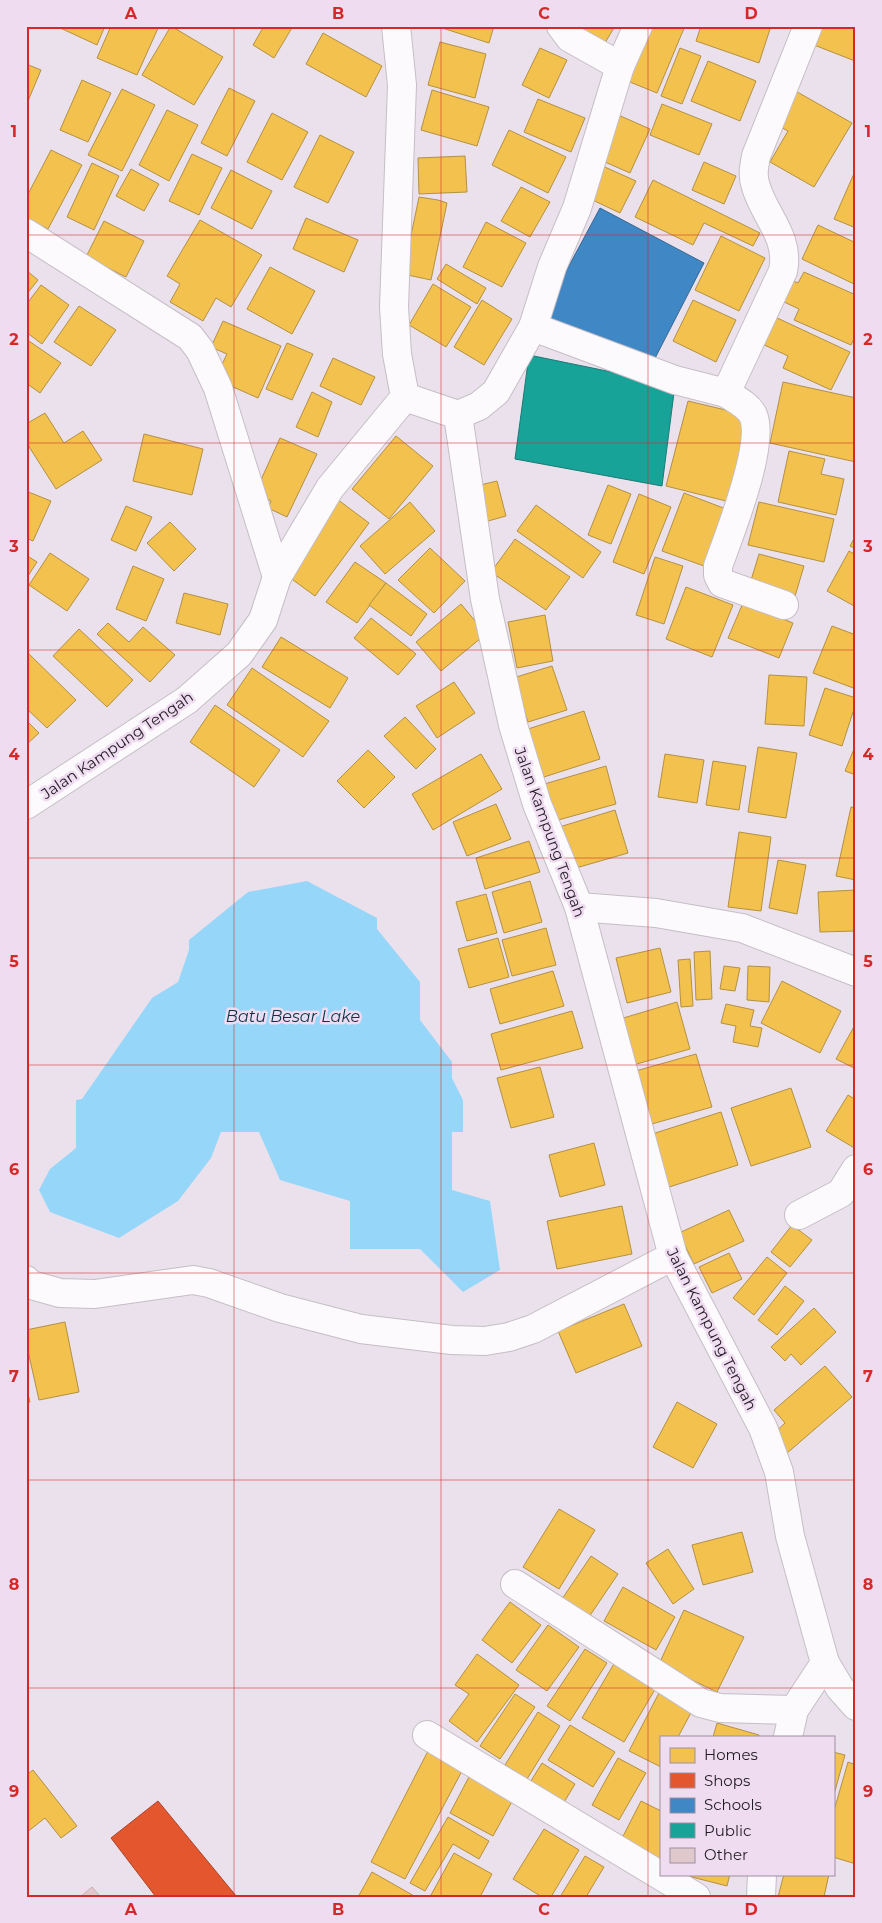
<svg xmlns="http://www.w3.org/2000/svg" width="882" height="1923" font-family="Montserrat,sans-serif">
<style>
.water{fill:#96d6f9}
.homes{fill:#f2c14e;stroke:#b49041}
.shops{fill:#e4572e;stroke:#aa452b}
.schools{fill:#3f88c5;stroke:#366894}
.public{fill:#17a398;stroke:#1a7a75}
.building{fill:#dfc9cc;stroke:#beb4b8}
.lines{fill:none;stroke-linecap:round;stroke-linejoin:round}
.minor-casing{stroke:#c5bec6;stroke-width:30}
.minor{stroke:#fcfafc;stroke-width:28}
.grid{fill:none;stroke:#d62828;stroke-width:1;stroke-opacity:0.55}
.labels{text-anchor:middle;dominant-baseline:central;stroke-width:5;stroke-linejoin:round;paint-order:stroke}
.street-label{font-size:15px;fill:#221c23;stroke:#efdcf1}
.water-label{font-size:16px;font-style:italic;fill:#063346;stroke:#efdcf1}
.neatline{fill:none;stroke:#d62828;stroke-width:2}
.grid-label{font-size:16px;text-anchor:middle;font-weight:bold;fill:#d62828}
</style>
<rect width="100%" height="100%" fill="#ebe1ec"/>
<path class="water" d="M307,881L377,918V929L420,982V1020L452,1062V1078L463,1100V1132H452V1190L490,1201L500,1270L463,1292L420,1249H350V1201L280,1180L259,1132H221L211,1158L178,1201L119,1238L50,1212L39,1190L50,1169L76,1148V1100L82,1099L152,998L178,982L189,950V940L248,892Z"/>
<g class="homes">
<path d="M56,26H105L97,45Z"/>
<path d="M111,26H159L137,75L97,58Z"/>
<path d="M171,26L223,57L194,105L142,75Z"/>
<path d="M264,26H293L274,58L253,45Z"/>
<path d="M436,26H494L489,43Z"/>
<path d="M565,26H615L602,48Z"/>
<path d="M641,26H685L657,93L620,78Z"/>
<path d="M701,26H771L759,63L696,41Z"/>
<path d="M821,26H856L855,61L814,45Z"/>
<path d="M323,33L382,66L366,97L306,64Z"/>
<path d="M440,42L486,54L475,98L428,85Z"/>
<path d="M540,48L567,60L549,98L522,85Z"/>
<path d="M680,48L701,56L682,104L661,96Z"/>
<path d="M708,61L756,81L740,121L691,101Z"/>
<path d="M26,64L41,70L28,101H26Z"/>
<path d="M82,80L111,93L88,142L60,130Z"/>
<path d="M229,88L255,101L227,156L201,143Z"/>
<path d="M122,89L155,105L122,171L88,155Z"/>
<path d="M792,89L852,123L814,187L770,162L788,131L773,123Z"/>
<path d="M432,90L489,107L477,146L421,130Z"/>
<path d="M538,99L585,118L571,152L524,132Z"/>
<path d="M662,104L712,124L699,155L650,135Z"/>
<path d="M167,110L198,125L169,181L139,165Z"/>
<path d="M272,113L308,132L282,180L247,162Z"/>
<path d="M616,114L650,129L630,173L596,158Z"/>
<path d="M509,130L566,157L548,193L492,165Z"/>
<path d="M320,135L354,152L328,203L294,187Z"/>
<path d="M51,150L82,165L48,229L26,218V198Z"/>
<path d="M192,154L222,168L199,215L169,201Z"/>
<path d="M465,156L467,192L419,194L418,158Z"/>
<path d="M704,162L736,176L724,204L692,190Z"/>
<path d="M92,163L119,176L94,230L67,217Z"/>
<path d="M598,164L636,181L620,213L582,195Z"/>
<path d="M131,169L159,184L144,211L116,196Z"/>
<path d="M856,169V228L834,219Z"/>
<path d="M231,170L272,191L252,229L211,208Z"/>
<path d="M653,180L760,233L753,246L704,223L693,245L635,217Z"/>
<path d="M521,187L550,202L530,237L501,221Z"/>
<path d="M419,197L438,200L447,203L431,280L403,274Z"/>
<path d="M306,218L358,240L344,272L293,249Z"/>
<path d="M200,220L262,255L231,307L216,298L203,321L170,302L180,284L167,276Z"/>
<path d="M104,221L144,241L126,277L86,257Z"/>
<path d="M486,222L526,243L502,287L463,267Z"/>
<path d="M818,225L856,243V285L802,259Z"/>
<path d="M721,236L765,258L739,311L695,290Z"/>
<path d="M446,264L486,288L477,304L437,279Z"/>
<path d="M270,267L315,291L292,334L247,309Z"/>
<path d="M26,270L38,280L26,295Z"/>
<path d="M804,272L856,295V335L851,345L794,320L799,309L782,301L791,280L798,283Z"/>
<path d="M433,284L471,307L446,347L409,325Z"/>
<path d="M41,285L69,305L42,344L26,332V305Z"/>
<path d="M482,300L512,319L484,365L454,347Z"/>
<path d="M693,300L736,320L716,362L673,341Z"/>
<path d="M79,306L116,330L91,366L54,342Z"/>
<path d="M773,316L850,352L831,390L783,368L788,356L760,343Z"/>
<path d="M223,321L281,346L258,398L215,379L227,354L211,347Z"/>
<path d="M26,339L61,363L40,393L26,383Z"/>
<path d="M287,343L313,354L292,400L266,389Z"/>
<path d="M333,358L375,377L361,405L320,386Z"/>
<path d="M783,382L856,398V462L770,443Z"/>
<path d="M312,392L332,402L318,437L296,427Z"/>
<path d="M688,401L751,416L730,502L666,486Z"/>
<path d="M45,413L64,443L83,431L102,460L56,489L26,442V424Z"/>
<path d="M144,434L203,449L192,495L133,481Z"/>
<path d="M396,436L433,466L389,519L352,489Z"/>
<path d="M280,438L317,454L287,517L268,508L271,501L255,493Z"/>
<path d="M789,451L825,459L821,474L844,479L836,515L778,502Z"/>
<path d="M497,481L506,516L481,523L472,487Z"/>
<path d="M608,485L631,494L611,544L588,535Z"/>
<path d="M26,491L51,501L33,541L26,538Z"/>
<path d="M684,493L726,509L704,566L662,551Z"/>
<path d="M639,494L671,507L644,574L613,562Z"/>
<path d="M337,499L369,523L315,596L282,572Z"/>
<path d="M410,502L435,531L385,574L360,546Z"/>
<path d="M759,502L834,519L824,562L748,545Z"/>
<path d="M536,505L601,552L583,578L517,531Z"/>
<path d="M126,506L152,517L136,551L111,540Z"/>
<path d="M170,522L196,549L174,571L147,543Z"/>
<path d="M856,535V549L850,546Z"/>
<path d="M515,539L570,577L546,610L491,572Z"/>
<path d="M430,548L465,581L434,613L398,580Z"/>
<path d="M849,551L856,555V607L827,591Z"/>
<path d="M50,553L89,579L67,611L29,585Z"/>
<path d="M759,554L804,566L793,603L748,590Z"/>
<path d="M26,555L37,562L26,579Z"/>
<path d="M655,557L683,566L664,624L636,615Z"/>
<path d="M355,562L386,583L357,623L326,602Z"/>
<path d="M133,566L164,579L146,621L116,609Z"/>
<path d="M386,583L427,614L411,636L369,605Z"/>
<path d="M686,587L733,605L712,657L666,639Z"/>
<path d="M184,593L228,604L220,635L176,623Z"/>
<path d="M743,603L793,623L779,658L728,638Z"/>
<path d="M461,604L486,634L441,671L416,642Z"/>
<path d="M545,615L553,661L517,668L508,622Z"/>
<path d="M371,618L416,654L398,675L354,638Z"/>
<path d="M108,623L129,642L143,627L175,655L150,682L97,634Z"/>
<path d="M832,626L856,635V689L813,673Z"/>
<path d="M79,629L133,680L107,707L53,656Z"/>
<path d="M281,637L348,678L330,708L262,667Z"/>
<path d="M26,651L76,700L47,728L26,708Z"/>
<path d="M552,666L567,710L528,722L513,678Z"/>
<path d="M252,668L329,721L303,757L227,705Z"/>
<path d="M769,675L807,677L804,726L765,724Z"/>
<path d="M454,682L475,713L437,738L416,706Z"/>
<path d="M825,688L856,698V703L842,746L809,735Z"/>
<path d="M215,705L280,750L254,787L190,742Z"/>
<path d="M584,711L600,759L544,777L528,729Z"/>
<path d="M405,717L436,749L416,769L384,736Z"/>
<path d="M26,720L39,733L26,745Z"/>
<path d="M856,744V775L845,771Z"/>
<path d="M758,747L797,753L786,818L748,812Z"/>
<path d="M368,750L395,777L364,808L337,781Z"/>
<path d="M481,754L502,789L433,830L412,794Z"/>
<path d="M665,754L704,760L697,803L658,797Z"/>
<path d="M713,761L746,766L739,810L706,805Z"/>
<path d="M606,766L616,804L551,822L541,785Z"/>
<path d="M496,804L511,839L467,856L453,822Z"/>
<path d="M851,807L856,808V880L836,876Z"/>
<path d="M615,810L628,853L569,870L556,828Z"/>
<path d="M739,832L771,837L761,911L728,907Z"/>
<path d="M529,841L540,872L485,889L476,858Z"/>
<path d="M778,860L806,865L797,914L769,908Z"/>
<path d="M530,881L542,922L504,933L492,892Z"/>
<path d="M856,890V931L820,932L818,892Z"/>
<path d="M486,894L497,933L467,941L456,902Z"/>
<path d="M546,928L556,965L512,976L502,940Z"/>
<path d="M498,938L509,977L469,988L458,949Z"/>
<path d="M660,948L671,992L627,1003L616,958Z"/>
<path d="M710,951L712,999L696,1000L694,952Z"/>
<path d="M690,959L693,1006L681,1007L678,960Z"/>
<path d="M724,966L740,968L735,991L720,989Z"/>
<path d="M748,966L770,967L769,1002L747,1000Z"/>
<path d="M553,971L564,1006L500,1024L490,989Z"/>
<path d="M782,981L841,1011L820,1053L761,1023Z"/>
<path d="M677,1002L690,1049L633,1065L620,1019Z"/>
<path d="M726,1004L754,1010L750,1026L762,1028L758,1047L733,1042L736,1026L721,1023Z"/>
<path d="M572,1011L583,1048L501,1070L491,1034Z"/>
<path d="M856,1023V1069L836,1059Z"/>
<path d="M696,1054L712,1107L641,1127L625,1074Z"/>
<path d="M540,1067L554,1117L511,1128L497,1078Z"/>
<path d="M791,1088L811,1147L751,1166L731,1108Z"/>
<path d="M848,1095L856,1100V1149L826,1131Z"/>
<path d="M721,1112L738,1165L666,1188L649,1135Z"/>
<path d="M594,1143L605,1185L560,1197L549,1155Z"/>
<path d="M622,1206L632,1254L557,1269L547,1221Z"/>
<path d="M729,1210L744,1241L694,1264L679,1233Z"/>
<path d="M792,1225L812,1240L790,1267L771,1252Z"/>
<path d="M729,1253L742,1279L712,1293L699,1267Z"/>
<path d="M767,1257L787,1273L754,1315L733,1298Z"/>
<path d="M785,1286L804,1301L777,1335L758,1320Z"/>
<path d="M624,1304L642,1346L576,1373L558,1331Z"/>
<path d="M814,1308L836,1332L801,1365L791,1354L785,1361L771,1347Z"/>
<path d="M65,1322L79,1392L39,1400L26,1342V1330Z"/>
<path d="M825,1366L852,1397L786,1454L771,1436L785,1423L774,1410Z"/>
<path d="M26,1387L30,1402L26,1403Z"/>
<path d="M677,1402L717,1424L693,1468L653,1447Z"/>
<path d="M559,1509L595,1530L559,1589L523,1567Z"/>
<path d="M742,1532L753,1572L703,1585L692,1545Z"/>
<path d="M668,1549L694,1589L673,1604L646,1563Z"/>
<path d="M591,1556L618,1574L589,1617L562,1599Z"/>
<path d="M623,1587L675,1617L656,1650L604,1621Z"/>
<path d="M510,1602L541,1625L512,1663L482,1640Z"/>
<path d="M684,1610L744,1637L717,1692L659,1664Z"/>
<path d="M548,1625L579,1647L547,1691L516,1670Z"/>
<path d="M585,1649L607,1663L570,1721L547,1706Z"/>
<path d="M477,1654L519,1685L477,1742L449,1721L469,1694L455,1685Z"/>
<path d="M615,1662L657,1686L624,1742L582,1718Z"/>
<path d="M660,1691L693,1709L678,1737H661V1767L629,1751Z"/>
<path d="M515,1694L535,1707L500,1759L480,1746Z"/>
<path d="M538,1712L560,1726L527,1779L505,1765Z"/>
<path d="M717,1723L759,1735V1737H713Z"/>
<path d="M570,1725L615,1752L593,1787L548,1760Z"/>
<path d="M428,1751L463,1769L405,1879L371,1862Z"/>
<path d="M833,1752L845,1755L833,1798Z"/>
<path d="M618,1758L646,1773L619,1820L592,1805Z"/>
<path d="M848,1762L856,1765V1864L833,1857V1814Z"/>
<path d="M542,1763L575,1784L563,1804L529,1784Z"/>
<path d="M33,1770L77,1826L61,1838L45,1818L26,1833V1775Z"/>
<path d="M470,1775L514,1798L493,1836L450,1813Z"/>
<path d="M641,1801L661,1811V1867L618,1846Z"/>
<path d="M448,1817L489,1841L479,1859L453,1844L425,1891L410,1883Z"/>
<path d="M544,1829L579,1850L551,1897H542L513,1879Z"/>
<path d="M454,1853L492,1874L480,1897H435L431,1895Z"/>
<path d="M585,1856L604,1867L586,1897H560Z"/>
<path d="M372,1872L416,1897H358Z"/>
<path d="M680,1874H730L727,1886Z"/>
<path d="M784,1874H829L824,1897H778Z"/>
</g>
<path class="shops" d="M158,1801L237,1897H156L111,1838Z"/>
<path class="schools" d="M600,208L704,263L651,366L541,318Z"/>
<path class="public" d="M529,355L675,385L662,486L515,459Z"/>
<path class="building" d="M92,1887L101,1897H80Z"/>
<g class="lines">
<defs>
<g id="minor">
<path d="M396,26L402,85L394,307L397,354L405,397"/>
<path d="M561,26L570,38L620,66"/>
<path d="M26,233L190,337L200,350L218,388L277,577"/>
<path d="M533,327L552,267L577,208L620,66L638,26"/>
<path d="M726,393C735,399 748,405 753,415C766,444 729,535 718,566V575L722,583L784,605"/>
<path d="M458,415L479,406L496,392L533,327L675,380L726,393L783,271C790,237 765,217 756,187C752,176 754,167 756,156L808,26"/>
<path d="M26,805L187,700L239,654L263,620L277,577L330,488L405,397L458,415L485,599L513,725L537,804L579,907L673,1256L763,1428L779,1472L790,1536L825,1663L794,1710L788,1737"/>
<path d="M579,907L656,913L742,928L856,972"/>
<path d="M799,1215L841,1193L856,1169"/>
<path d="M26,1280L28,1284L60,1293L95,1294L193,1280L209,1283L280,1308L361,1329L452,1340L485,1341L509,1337L533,1329L673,1256"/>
<path d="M515,1584L701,1703L720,1708L794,1710"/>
<path d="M825,1663L840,1688L856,1706"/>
<path d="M427,1735L696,1897"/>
<path d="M761,1897L762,1874"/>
</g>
</defs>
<use href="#minor" class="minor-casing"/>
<use href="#minor" class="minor"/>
</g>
<path class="grid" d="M234,26V1897M441,26V1897M648,26V1897M26,235H856M26,443H856M26,650H856M26,858H856M26,1065H856M26,1273H856M26,1480H856M26,1688H856"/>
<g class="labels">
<g class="street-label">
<text transform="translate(117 745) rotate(-34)">Jalan Kampung Tengah</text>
<text transform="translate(550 832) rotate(70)">Jalan Kampung Tengah</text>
<text transform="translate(712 1329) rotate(63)">Jalan Kampung Tengah</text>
</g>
<g class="water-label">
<text x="293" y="1016">Batu Besar Lake</text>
</g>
</g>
<rect width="882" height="1923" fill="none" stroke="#efdcf1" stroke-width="55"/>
<rect x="660" y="1736" width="175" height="140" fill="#efdcf1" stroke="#9d8f9f"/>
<rect x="670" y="1748" width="25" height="15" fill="#f2c14e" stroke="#9d8f9f"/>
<text x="704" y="1760" font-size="15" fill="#221c23">Homes</text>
<rect x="670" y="1773" width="25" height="15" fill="#e4572e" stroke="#9d8f9f"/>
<text x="704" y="1786" font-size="15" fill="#221c23">Shops</text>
<rect x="670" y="1798" width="25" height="15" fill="#3f88c5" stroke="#9d8f9f"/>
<text x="704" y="1810" font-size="15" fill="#221c23">Schools</text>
<rect x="670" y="1823" width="25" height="15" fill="#17a398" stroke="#9d8f9f"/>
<text x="704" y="1836" font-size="15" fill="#221c23">Public</text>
<rect x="670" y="1848" width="25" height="15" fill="#dfc9cc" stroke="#9d8f9f"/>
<text x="704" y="1860" font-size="15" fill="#221c23">Other</text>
<rect x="28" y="28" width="826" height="1868" class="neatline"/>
<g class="grid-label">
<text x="131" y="19">A</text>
<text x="338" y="19">B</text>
<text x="544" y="19">C</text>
<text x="751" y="19">D</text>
<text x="14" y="137">1</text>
<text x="868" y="137">1</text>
<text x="14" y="345">2</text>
<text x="868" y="345">2</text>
<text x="14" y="552">3</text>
<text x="868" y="552">3</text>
<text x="14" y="760">4</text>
<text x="868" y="760">4</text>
<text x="14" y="967">5</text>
<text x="868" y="967">5</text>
<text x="14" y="1175">6</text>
<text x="868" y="1175">6</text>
<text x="14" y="1382">7</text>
<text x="868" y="1382">7</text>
<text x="14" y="1590">8</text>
<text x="868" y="1590">8</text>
<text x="14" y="1797">9</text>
<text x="868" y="1797">9</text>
<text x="131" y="1915">A</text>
<text x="338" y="1915">B</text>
<text x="544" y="1915">C</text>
<text x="751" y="1915">D</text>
</g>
</svg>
